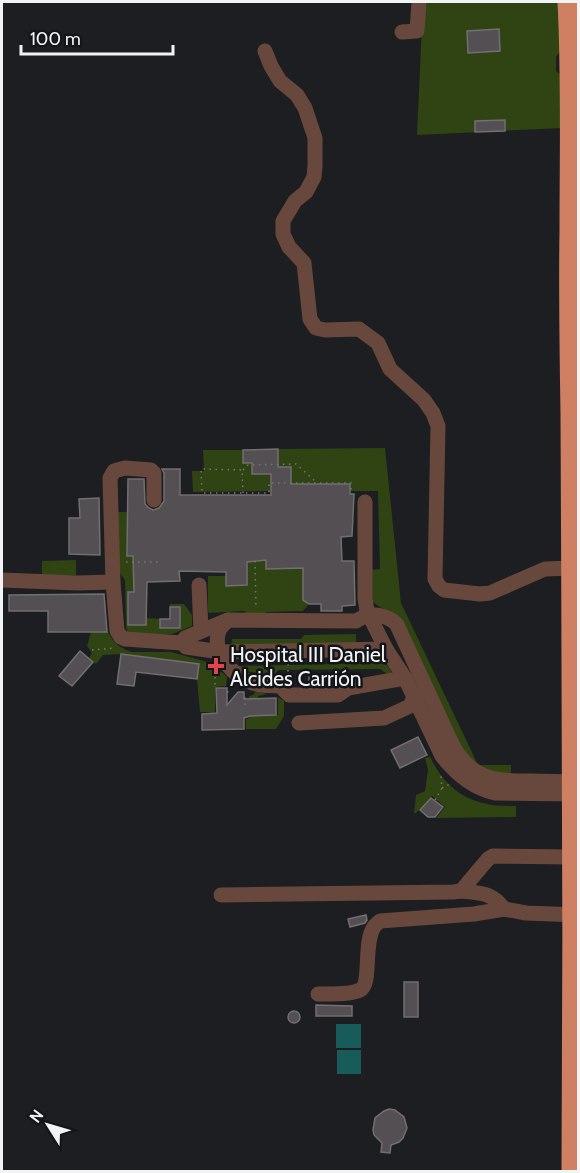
<svg xmlns="http://www.w3.org/2000/svg" width="580" height="1173" font-family="Cabin,sans-serif">
<style>
.green{fill:#304313;fill-rule:evenodd}
.water{fill:#185b5b}
.building{fill:#534f52;stroke:#726e71;stroke-width:1.5}
.lines{fill:none;stroke-linecap:round;stroke-linejoin:round}
.path{stroke:#757779;stroke-width:1.5;stroke-dasharray:1.5 4.5;stroke-linecap:butt}
.minor{stroke:#68483c;stroke-width:15}
.highway{stroke:#cf8062;stroke-width:21}
.health-dot{fill:#e0444e;stroke:#131518;stroke-width:2}
.labels{text-anchor:middle;dominant-baseline:central;stroke-width:5;stroke-linejoin:round;paint-order:stroke}
.poi-label{font-size:21px;fill:#f2f3f5;stroke:#131518;text-anchor:start}
</style>
<rect width="100%" height="100%" fill="#1c1e21"/>
<g class="green">
<path d="M423,2H561V50L556,57V71L561,75V128L417,135Z"/>
<path d="M385,448L401,603L478,765H511V775L506,779L466,760L395,618L373,602L372,598L371,570L380,569L378,491H350L271,484V491L193,492L192,471H204L203,450H243V463L278,459V449ZM291,467V473L252,474V467Z"/>
<path d="M118,512H128L127,556H160L133,561L134,592L128,625H146V618L160,619V628H180V608L170,607V604H184L192,615V626L172,634L131,635L127,632L126,626L125,580L118,570Z"/>
<path d="M76,560V575H42V561Z"/>
<path d="M266,560L267,569L303,568V600L309,604L303,611L266,612L263,616H250L244,611L209,613L208,611V576H226L227,586H246L247,562Z"/>
<path d="M91,632H108C113,642 121,649 132,652H171L211,663L227,677L226,686L215,687V712H200L197,679L199,664L121,654L103,655L96,664L89,658L92,653L87,646Z"/>
<path d="M356,634V644L231,645L232,639H301L304,635Z"/>
<path d="M383,663C390,666 391,671 394,678H393L380,669L278,670L274,676C261,674 248,673 236,666Z"/>
<path d="M256,691L267,694L258,696L259,715H278V697L284,701V716L276,729H246V719L249,718L251,715L249,704V696L253,695Z"/>
<path d="M430,757C449,795 475,807 516,806V817L436,818L445,807L432,796L416,813H414L416,795L425,791L428,770L425,758Z"/>
</g>
<g class="water">
<rect x="336" y="1024" width="25" height="24"/>
<rect x="337" y="1050" width="24" height="24"/>
</g>
<g class="building">
<path d="M499,29L500,51L468,53L467,31Z"/>
<path d="M505,120V131L475,132V121Z"/>
<path d="M278,449V467H291V484H350V494H354L352,536L341,537L342,561H354L355,605L342,606V611H321V604H309L303,600V568L266,569V560L247,562V585L226,586V572L179,571L180,581L147,582L146,625H128V592H134L133,556H127L128,479H144L145,504L149,508L153,510L159,508L164,501V473L162,469H180V495H271V474H252V463H243V450Z"/>
<path d="M99,498L100,555L69,554V518H80L79,499Z"/>
<path d="M104,594L107,632H48V611H9V595Z"/>
<path d="M170,607H180V628H160V619H170Z"/>
<path d="M80,651L93,662L72,686L59,676Z"/>
<path d="M121,654L199,664L197,679L136,672L134,686L117,684Z"/>
<path d="M309,677H337V684L335,685H309Z"/>
<path d="M216,688H227V705L238,692H244V699L276,698V715L250,716L244,718V729L202,730V714L217,713Z"/>
<path d="M418,737L427,755L400,768L391,750Z"/>
<path d="M431,798L443,807L435,817H428L420,810Z"/>
<path d="M366,915L367,920L365,923L350,927L348,919Z"/>
<rect x="404" y="982" width="14" height="35"/>
<path d="M316,1005L352,1006V1016H316Z"/>
<circle cx="294" cy="1017" r="6"/>
<path d="M389,1109L395,1110L404,1117L407,1128L403,1138L399,1142L391,1145L390,1153L381,1152L382,1143L374,1135L373,1130L375,1118L384,1111Z"/>
</g>
<g class="lines">
<g class="path">
<path d="M243,470L248,465L296,464L315,481"/>
<path d="M243,493L242,470L201,469L202,493H269V483H351V493"/>
<path d="M255,561L256,608"/>
<path d="M126,562H160"/>
<path d="M92,650L115,648"/>
<path d="M288,664V672"/>
<path d="M215,671V685L217,688"/>
<path d="M227,692H229V686"/>
<path d="M245,705V695"/>
<path d="M442,788L452,783"/>
<path d="M435,800L442,788L441,776"/>
</g>
<g class="minor">
<path d="M402,32L417,31L419,2"/>
<path d="M265,51L271,66L280,81L297,95L305,108L315,138V166L314,177L306,192L295,201L283,221V234L289,247L304,263L310,319L316,328L325,330L359,329L378,343L390,369L424,400L433,413L438,426L435,579L439,586L444,590L480,594L490,593L545,569L571,568"/>
<path d="M154,500V473L151,470L125,468L114,471L110,478L113,582L117,631L121,637L125,639L182,643L186,647L221,652L386,649"/>
<path d="M365,502V598L367,611L386,649L405,678L442,756C456,774 473,788 495,793L578,794"/>
<path d="M2,580L78,583L113,582"/>
<path d="M199,585L201,631"/>
<path d="M228,620C225,623 220,628 219,631C211,652 233,676 252,683C261,686 271,686 280,686L289,695H338L348,688L405,678"/>
<path d="M182,643L185,638L228,620L356,621C360,619 365,615 370,615C379,614 392,618 397,625L453,746C472,780 495,781 531,781C547,781 563,782 578,782"/>
<path d="M299,723L384,718L410,706L414,697L420,695"/>
<path d="M461,891C480,893 492,892 504,909"/>
<path d="M221,895L453,892L461,891L488,859L493,856L572,857"/>
<path d="M318,994C329,994 350,995 360,990C372,985 363,942 374,927C375,925 378,923 380,921L474,914L504,909L526,913L578,915"/>
</g>
<path class="highway" d="M568,2C572,78 570,155 570,231C569,291 570,352 571,413C572,666 574,919 572,1172"/>
</g>
<path class="health-dot" d="M213 657h6v6h6v6h-6v6h-6v-6h-6v-6h6z"/>
<g class="labels">
<g class="poi-label">
<text x="230" y="654">Hospital III Daniel<tspan x="230" dy="24">Alcides Carrión</tspan></text>
</g>
</g>
<rect width="580" height="1173" fill="none" stroke="#f2f3f5" stroke-width="6"/>
<g transform="translate(48 1125) rotate(307)" stroke="#131518" stroke-width="4.5" paint-order="stroke">
<path d="M0-4.5L10 22L0 15L-10 22Z" fill="#f2f3f5"/>
<text y="-9" font-size="16" font-weight="bold" text-anchor="middle" fill="#f2f3f5">N</text>
</g>
<path d="M21 45v9h152v-9" fill="none" stroke="#f2f3f5" stroke-width="3"/>
<text x="30" y="45" font-size="18" fill="#f2f3f5" stroke="#131518" stroke-width="4.5" paint-order="stroke">100 m</text>
</svg>
